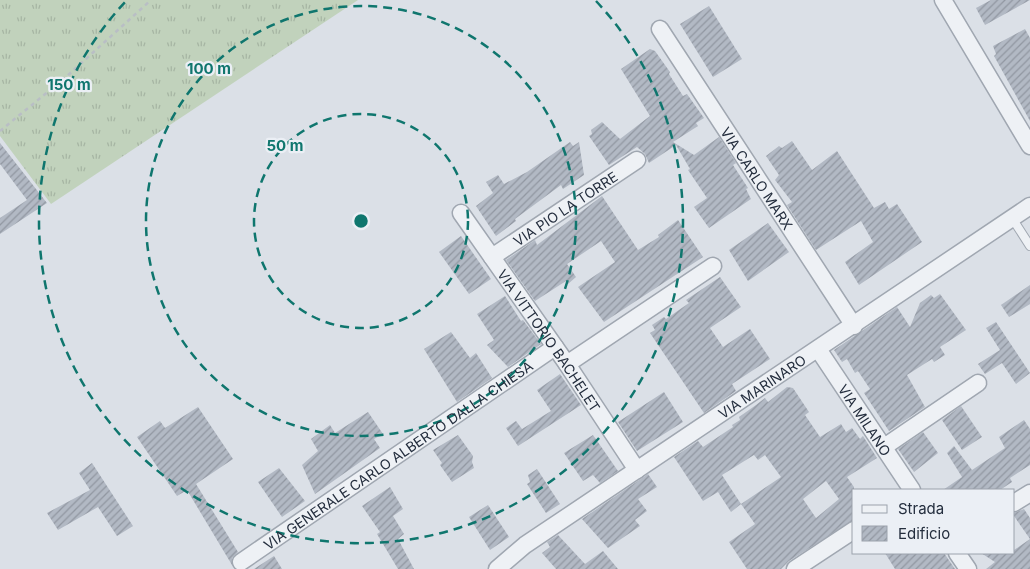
<svg xmlns="http://www.w3.org/2000/svg" width="1030" height="569" font-family="Inter,sans-serif">
<style>
.grass{fill:url(#grass-tufts)}
.building{fill:url(#building-hatch);fill-rule:evenodd}
.lines{fill:none;stroke-linecap:round;stroke-linejoin:round}
.lane-casing{stroke:#a0a7b1;stroke-width:10}
.street-casing{stroke:#a0a7b1;stroke-width:19}
.path{stroke:#b9bec5;stroke-width:2.5;stroke-dasharray:4 4;stroke-linecap:butt}
.lane{stroke:#eef1f5;stroke-width:8}
.street{stroke:#eef1f5;stroke-width:16}
.ring{fill:none;stroke:#0f766e;stroke-width:2.5;stroke-dasharray:9 6}
.labels{text-anchor:middle;dominant-baseline:central;stroke-width:4.5;stroke-linejoin:round;paint-order:stroke}
.street-label{font-size:14px;fill:#242e3e;stroke:#ebeff5}
.centre{fill:#0f766e;stroke:#ebeff5;stroke-width:2.5}
.ring-label{font-size:15px;text-anchor:middle;font-weight:bold;fill:#0f766e;stroke:#ebeff5;stroke-width:4.5;stroke-linejoin:round;paint-order:stroke}
</style>
<defs>
<pattern id="grass-tufts" width="24" height="20" patternUnits="userSpaceOnUse" patternTransform="scale(1.25)"><rect width="24" height="20" fill="#c1d2bc"/><path d="M3 7l-1-3M5 7V3M7 7l1-3M15 17l-1-3M17 17v-4M19 17l1-3" fill="none" stroke="#a6b5a3"/></pattern>
<pattern id="building-hatch" width="6" height="6" patternUnits="userSpaceOnUse" patternTransform="scale(1.25)"><rect width="6" height="6" fill="#b2b9c4"/><path d="M-1 1l2-2M0 6l6-6M5 7l2-2" fill="none" stroke="#9197a1"/></pattern>
</defs>
<rect width="100%" height="100%" fill="#dbe0e7"/>
<path class="grass" d="M0,0H358L51,204L0,136Z"/>
<g class="building">
<path d="M991,0H1030L985,25L976,8Z"/>
<path d="M709,6L742,59L713,77L680,24Z"/>
<path d="M1025,29L1030,38V121L994,56L996,54L993,46Z"/>
<path d="M650,49L655,51L670,72L669,74L683,96L687,94L704,118L696,123L698,126L673,142L694,155L719,137L736,163L733,165L748,188L746,189L751,199L709,228L694,207L707,198L688,170L690,169L676,145L649,163L645,154L637,147L609,165L589,136L592,134L591,130L602,122L620,139L650,116L621,69Z"/>
<path d="M792,141L812,170L837,151L874,208L885,202L889,209L897,204L922,242L859,285L845,262L873,242L861,221L816,250L787,205L792,202L775,180L779,175L766,156L779,146L782,148Z"/>
<path d="M570,142L573,146L579,142L584,175L563,189L561,185L515,219L516,221L496,236L476,206L493,193L486,182L498,175L504,184L527,172Z"/>
<path d="M0,143L47,203L0,234V218L27,200L0,164Z"/>
<path d="M602,196L638,250L659,237L658,235L678,220L703,257L604,322L578,287L615,262L601,241L567,264L576,277L568,284L566,281L535,301L506,260L535,240L537,245Z"/>
<path d="M768,223L789,252L748,281L729,250Z"/>
<path d="M461,236L491,279L469,294L439,252Z"/>
<path d="M720,277L741,307L710,328L723,347L750,329L770,359L732,384L736,391L704,413L650,333L655,330L652,325L664,317L666,319L689,303L686,300Z"/>
<path d="M1030,285V304L1009,317L1001,305Z"/>
<path d="M940,294L966,330L940,347L945,355L934,362L932,359L907,375L925,407L889,431L864,393L870,389L858,371L855,373L847,359L842,362L834,350L897,307L910,327L920,303L931,295L934,298Z"/>
<path d="M505,296L521,321L523,320L541,344L508,367L487,345L494,340L477,314Z"/>
<path d="M996,322L1030,373L1016,384L1002,363L985,374L978,364L1000,350L986,328Z"/>
<path d="M451,332L470,358L476,353L492,378L457,402L424,349Z"/>
<path d="M560,374L581,405L518,446L506,428L516,421L522,429L551,411L537,390Z"/>
<path d="M787,387L793,388L809,412L805,415L820,437L841,424L846,432L852,428L860,439L863,436L877,458L847,477L854,487V520L789,561L781,569H747L729,542L755,524L741,504L731,512L718,492L703,501L674,457L698,441L703,447L733,427L732,425L740,420L739,417L756,405L765,398L768,402ZM754,455L758,460L765,455L781,477L741,504L722,475ZM826,481L839,499L816,518L803,499Z"/>
<path d="M664,392L683,422L637,451L618,422Z"/>
<path d="M961,406L982,437L962,450L942,420Z"/>
<path d="M198,407L233,459L196,484L238,552L232,558V565L187,490L177,496L137,437L160,421L165,428Z"/>
<path d="M368,412L383,434L374,439L380,448L315,494L302,465L318,451L311,439L330,425L335,433Z"/>
<path d="M1024,420L1030,429V465L1010,478L1012,482L1000,490H943L962,477L947,453L954,446L972,470L1005,448L999,437Z"/>
<path d="M923,432L938,453L914,472L898,449Z"/>
<path d="M458,435L473,456L472,462L474,468L452,482L440,465L442,463L433,450Z"/>
<path d="M593,435L618,471L600,483L593,475L583,481L564,453Z"/>
<path d="M92,463L133,526L117,536L98,507L58,530L47,513L90,490L79,473Z"/>
<path d="M279,468L305,501L282,517L258,482Z"/>
<path d="M537,469L560,504L546,513L527,484L530,482L528,475Z"/>
<path d="M648,474L657,487L638,499L647,511L635,520L640,526L608,548L582,519Z"/>
<path d="M390,487L403,509L393,516L404,534L398,539L414,569H398L377,534L380,532L362,506Z"/>
<path d="M488,505L509,537L490,550L469,517Z"/>
<path d="M1024,509L1030,518V539L1014,516V513Z"/>
<path d="M558,535L585,564L603,551L618,569H556L542,553L550,547L547,542Z"/>
<path d="M1030,539V569H986L995,562L981,553H1014V550Z"/>
<path d="M885,553H944L955,569H895Z"/>
<path d="M274,556L282,569H254Z"/>
</g>
<g class="lines">
<defs>
<path id="lane" d="M1012,218L1030,246"/>
<g id="street">
<path d="M943,0L1030,146"/>
<path id="s1" d="M660,29L854,326"/>
<path id="s2" d="M461,213L567,364L637,470"/>
<path id="s3" d="M492,257L637,160"/>
<path id="s4" d="M818,349L912,490"/>
<path d="M567,364L713,266"/>
<path d="M884,447L978,383"/>
<path d="M1014,503L1030,493"/>
<path d="M957,553L968,569"/>
<path id="s5" d="M241,562L555,347"/>
<path id="s6" d="M497,569L525,545L1030,206"/>
<path d="M795,569L854,530"/>
</g>
</defs>
<use href="#lane" class="lane-casing"/>
<use href="#street" class="street-casing"/>
<path class="path" d="M0,131L66,77L151,0"/>
<use href="#lane" class="lane"/>
<use href="#street" class="street"/>
</g>
<g class="ring">
<circle cx="361" cy="221" r="107"/>
<circle cx="361" cy="221" r="215"/>
<path d="M596 1A322 322 0 1 1 126 1"/>
</g>
<g class="labels">
<g class="street-label">
<text stroke="none"><textPath href="#s1" startOffset="178">VIA CARLO MARX</textPath></text>
<text stroke="none"><textPath href="#s3" startOffset="88">VIA PIO LA TORRE</textPath></text>
<text stroke="none"><textPath href="#s2" startOffset="155">VIA VITTORIO BACHELET</textPath></text>
<text stroke="none"><textPath href="#s6" startOffset="322">VIA MARINARO</textPath></text>
<text stroke="none"><textPath href="#s4" startOffset="85">VIA MILANO</textPath></text>
<text stroke="none"><textPath href="#s5" startOffset="190">VIA GENERALE CARLO ALBERTO DALLA CHIESA</textPath></text>
</g>
</g>
<circle cx="361" cy="221" r="8" class="centre"/>
<g class="ring-label">
<text x="209" y="74">100 m</text>
<text x="69" y="90">150 m</text>
<text x="285" y="151">50 m</text>
</g>
<rect x="852" y="489" width="162" height="65" fill="#ebeff5" stroke="#9ba2ac"/>
<rect x="862" y="505" width="25" height="8" fill="#eef1f5" stroke="#9ba2ac"/>
<text x="898" y="514" font-size="15" fill="#242e3e">Strada</text>
<rect x="862" y="526" width="25" height="15" fill="url(#building-hatch)" stroke="#9ba2ac"/>
<text x="898" y="539" font-size="15" fill="#242e3e">Edificio</text>
</svg>
